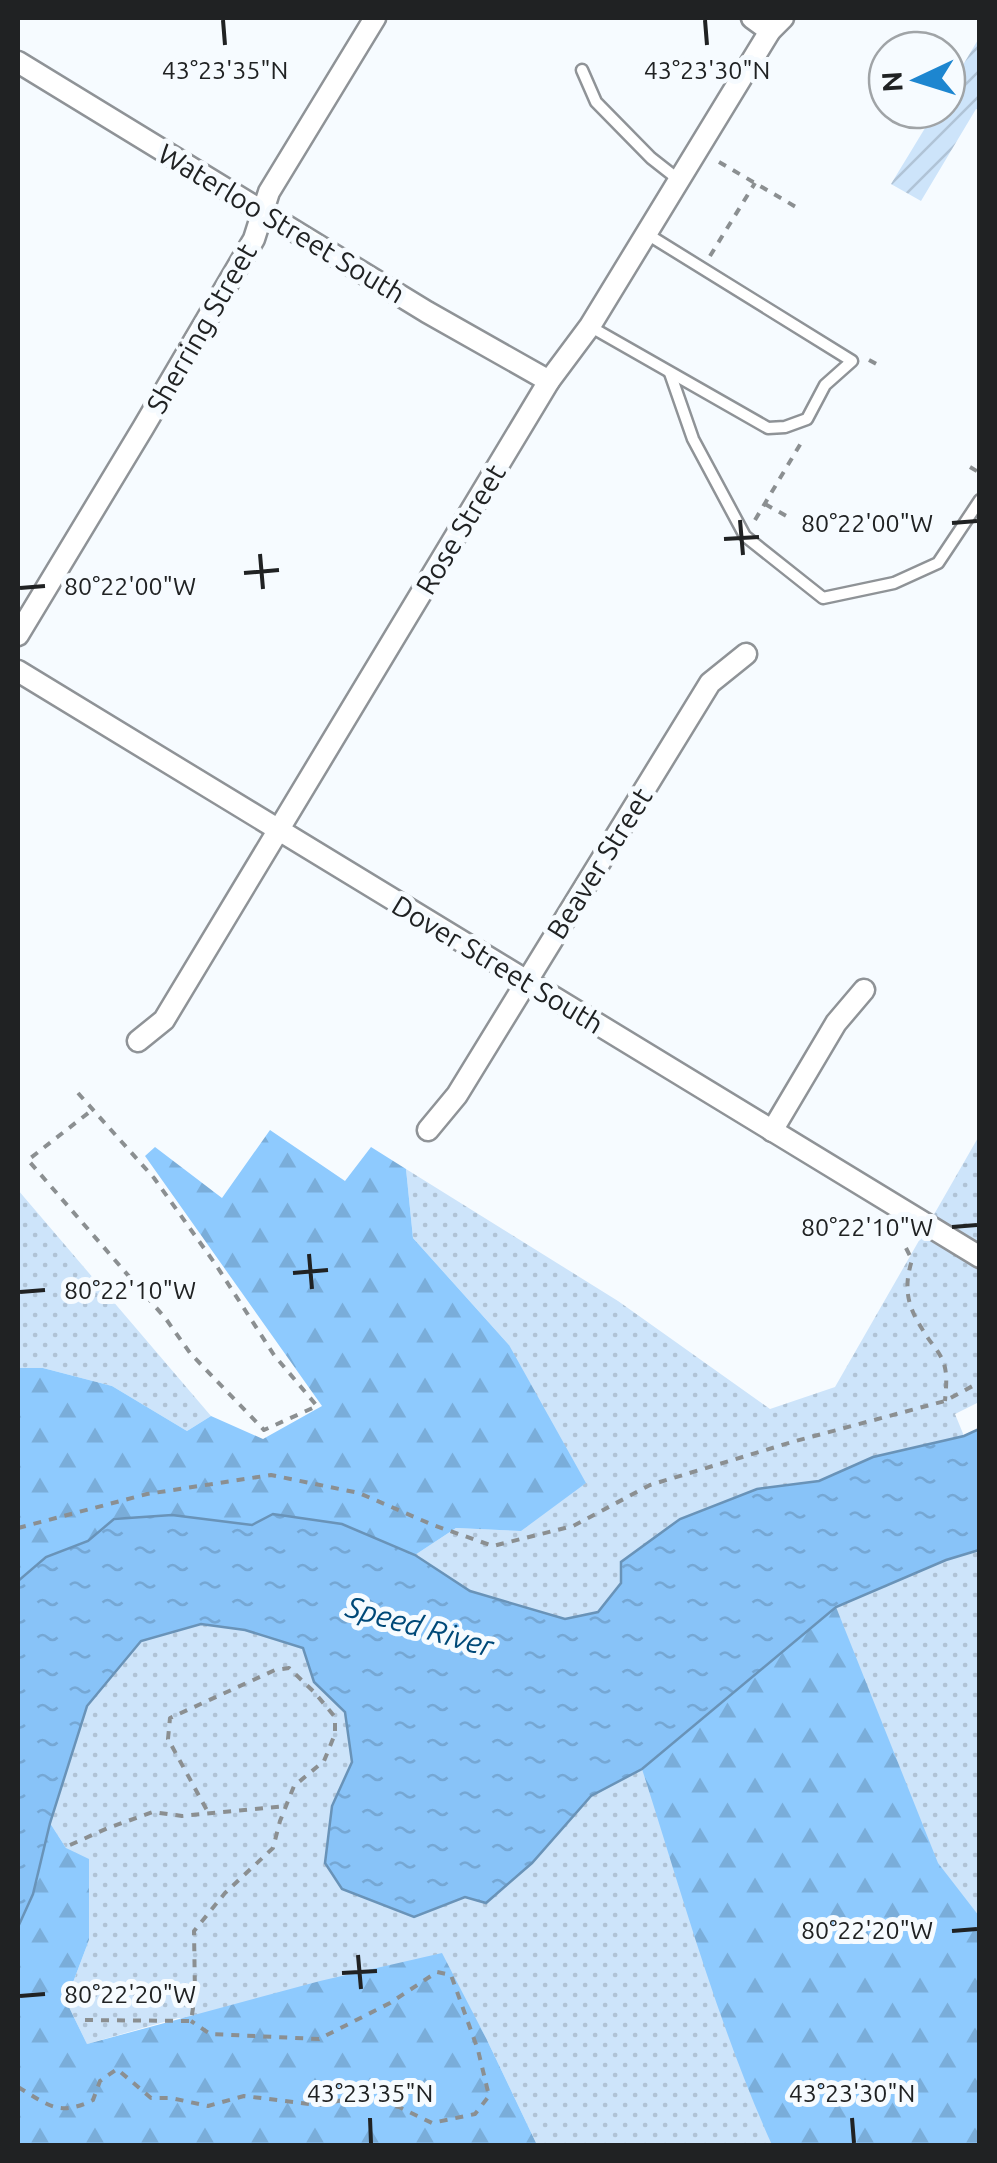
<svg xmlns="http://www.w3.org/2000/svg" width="997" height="2163" font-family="Ubuntu,sans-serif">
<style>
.grass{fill:url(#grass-dots)}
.forest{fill:url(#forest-firs)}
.garden{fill:url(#garden-furrows)}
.water{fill:url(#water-ripples);stroke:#6993b8;stroke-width:2.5}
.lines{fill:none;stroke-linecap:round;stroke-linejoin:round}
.lane-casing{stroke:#8f9397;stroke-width:15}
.street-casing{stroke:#8f9397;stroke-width:25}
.path{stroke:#8b8f91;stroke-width:4;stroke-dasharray:8 8;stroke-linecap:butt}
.lane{stroke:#fff;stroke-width:10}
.street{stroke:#fff;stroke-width:20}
.ticks{fill:none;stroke:#202223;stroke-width:4}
.labels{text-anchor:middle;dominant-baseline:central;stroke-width:10;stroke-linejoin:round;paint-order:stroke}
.street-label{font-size:28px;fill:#202223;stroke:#f6fbff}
.water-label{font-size:30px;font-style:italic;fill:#004978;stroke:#f6fbff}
.ticks-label{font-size:25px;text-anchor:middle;fill:#202223;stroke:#f6fbff;stroke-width:10;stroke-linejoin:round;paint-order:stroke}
</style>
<defs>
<pattern id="grass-dots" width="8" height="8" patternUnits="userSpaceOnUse" patternTransform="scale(2.5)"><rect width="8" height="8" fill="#cde4fa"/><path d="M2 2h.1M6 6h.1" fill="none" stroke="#b0c3d6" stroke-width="1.8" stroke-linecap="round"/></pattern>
<pattern id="forest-firs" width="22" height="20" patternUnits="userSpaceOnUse" patternTransform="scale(2.5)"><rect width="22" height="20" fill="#8ecafe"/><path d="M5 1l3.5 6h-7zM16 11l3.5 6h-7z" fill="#7aadd9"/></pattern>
<pattern id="garden-furrows" width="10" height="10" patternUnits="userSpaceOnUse" patternTransform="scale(2.5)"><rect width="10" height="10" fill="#cde4fa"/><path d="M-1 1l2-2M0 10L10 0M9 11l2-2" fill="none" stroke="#b0c3d6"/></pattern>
<pattern id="water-ripples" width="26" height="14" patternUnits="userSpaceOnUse" patternTransform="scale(2.5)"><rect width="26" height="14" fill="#88c3f8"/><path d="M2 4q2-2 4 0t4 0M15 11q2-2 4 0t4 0" fill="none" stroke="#75a7d4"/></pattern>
</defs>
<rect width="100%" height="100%" fill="#f6fbff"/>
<g class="grass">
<path d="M979,1136V1402L955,1414L964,1436L873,1457L819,1481L757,1489L680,1519L657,1536L597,1612L565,1619L470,1591L415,1555L456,1528L521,1531L509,1345L413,1238L406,1169L618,1301L770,1409L835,1387Z"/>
<path d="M18,1190L211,1416L187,1431L112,1386L43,1368H18Z"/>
<path d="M979,1550V2145H537L487,2040L178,2018L87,2044L66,2001L89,1940L66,1848L50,1823L87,1705L141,1641L201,1624L245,1630L304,1647L314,1682L345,1712L352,1762L332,1806L414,1917L465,1897L486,1903L532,1863L591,1796L642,1769L836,1607L946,1560Z"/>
</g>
<g class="forest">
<path d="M270,1130L345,1181L371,1147L406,1169L413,1238L509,1345L586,1483L521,1531L456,1528L415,1555L342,1524L252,1525L114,1519L88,1541L46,1557L18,1581V1368H43L112,1386L187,1431L211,1416L263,1439L322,1406L145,1156L155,1147L222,1198Z"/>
<path d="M836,1607L938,1863L979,1916V2145H772C718,2025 682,1894 642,1769Z"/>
<path d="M50,1823L66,1848L89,1859V1940L66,2001L87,2044L320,1981L442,1953L487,2040L537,2145L18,2146V1927L33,1894Z"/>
</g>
<path class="garden" d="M979,38V110L976,109L921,201L891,184L936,110H947V92Z"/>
<path class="water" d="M979,1429V1550L946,1560L836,1607L642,1769L591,1796L532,1863L486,1903L465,1897L414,1917L342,1889L325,1863L332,1806L352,1762L345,1712L314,1682L303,1648L245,1630L201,1624L141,1641L87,1706L50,1823L33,1894L18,1927V1581L46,1557L88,1541L114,1519L172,1515L252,1525L273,1514L342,1524L415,1555L470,1591L565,1619L598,1612L621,1583V1562L680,1519L757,1489L819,1481L873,1457L964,1436Z"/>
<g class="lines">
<defs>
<g id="lane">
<path d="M582,70L596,102L651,158L679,180"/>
<path d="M591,327L768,428L785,427L807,419L825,385L852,361L647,234"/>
<path d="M670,373L693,439L745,536L823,598L894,583L938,563L980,500"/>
</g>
<g id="street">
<path d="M752,18L770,31"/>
<path d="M18,62L427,312L549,381"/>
<path d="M18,635L143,428L254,239L269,192L375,18"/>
<path d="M18,671L980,1257"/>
<path d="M138,1041L164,1020L549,381L590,326L770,31L783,18"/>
<path d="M428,1130L457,1095L710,683L746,654"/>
<path d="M772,1131L836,1023L864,990"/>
</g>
</defs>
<use href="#lane" class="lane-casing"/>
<use href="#street" class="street-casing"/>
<g class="path">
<path d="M719,162L796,207"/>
<path d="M710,256L755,183"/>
<path d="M869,360L882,367"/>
<path d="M970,467L980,473"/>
<path d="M765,504L790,518"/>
<path d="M755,520L804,438"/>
<path d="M78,1093L154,1178L216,1265L274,1355L317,1406L264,1430L190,1353L166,1319L28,1160L92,1110"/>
<path d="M906,1248L912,1260C901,1295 911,1313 930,1341C935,1347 940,1354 943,1361C948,1374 946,1387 945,1401"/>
<path d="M18,1528L147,1494L271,1475L359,1493L433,1525L493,1546L573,1526L650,1485L792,1442L945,1401L980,1382"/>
<path d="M70,1845L108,1828L153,1812L182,1816L286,1806"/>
<path d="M85,2020L191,2021L195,1995L194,1931L225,1893L273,1848L280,1821L294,1786L324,1761L335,1734V1717L315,1693L289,1668L275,1670L170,1718L168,1739L209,1814"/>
<path d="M18,2087C48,2105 59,2117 93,2100L100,2081L117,2069L151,2098H171L208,2106L244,2096L318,2105L348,2099L374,2101L399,2107L432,2123L475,2114L489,2096L478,2050L451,1975L437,1972L390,2003L319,2039L210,2034L191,2021"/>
</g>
<use href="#lane" class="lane"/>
<use href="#street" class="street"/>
</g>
<path class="ticks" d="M223,20L225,45M705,20L707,45M740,520L743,555M952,523L977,521M724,539L759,537M260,554L263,589M244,573L279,570M20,588L45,586M952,1227L977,1225M309,1254L312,1289M293,1273L328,1270M20,1292L45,1290M952,1931L977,1929M358,1955L361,1989M342,1973L377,1971M20,1996L45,1994M370,2118L371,2143M852,2118L854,2143"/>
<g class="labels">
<g class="street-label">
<text transform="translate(282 223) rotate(31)">Waterloo Street South</text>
<text transform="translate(201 328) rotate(-60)">Sherring Street</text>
<text transform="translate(460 529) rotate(-59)">Rose Street</text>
<text transform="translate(599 863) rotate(-58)">Beaver Street</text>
<text transform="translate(498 964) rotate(31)">Dover Street South</text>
</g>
<g class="water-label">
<text transform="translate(420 1626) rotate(16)">Speed River</text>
</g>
</g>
<g class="ticks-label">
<text x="225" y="79">43°23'35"N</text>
<text x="707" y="79">43°23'30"N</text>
<text x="867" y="532">80°22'00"W</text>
<text x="130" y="595">80°22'00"W</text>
<text x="867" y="1236">80°22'10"W</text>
<text x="130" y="1299">80°22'10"W</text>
<text x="867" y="1939">80°22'20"W</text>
<text x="130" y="2003">80°22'20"W</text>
<text x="370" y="2102">43°23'35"N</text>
<text x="852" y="2102">43°23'30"N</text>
</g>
<rect width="997" height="2163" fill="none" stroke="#202223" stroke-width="40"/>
<g transform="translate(917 80) rotate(266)"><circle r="48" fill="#f6fbff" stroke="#a0a4a7" stroke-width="2.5"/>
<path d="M0-8L18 38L0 25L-18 38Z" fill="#1d86d0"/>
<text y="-15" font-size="28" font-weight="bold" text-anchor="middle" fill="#202223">N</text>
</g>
</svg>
